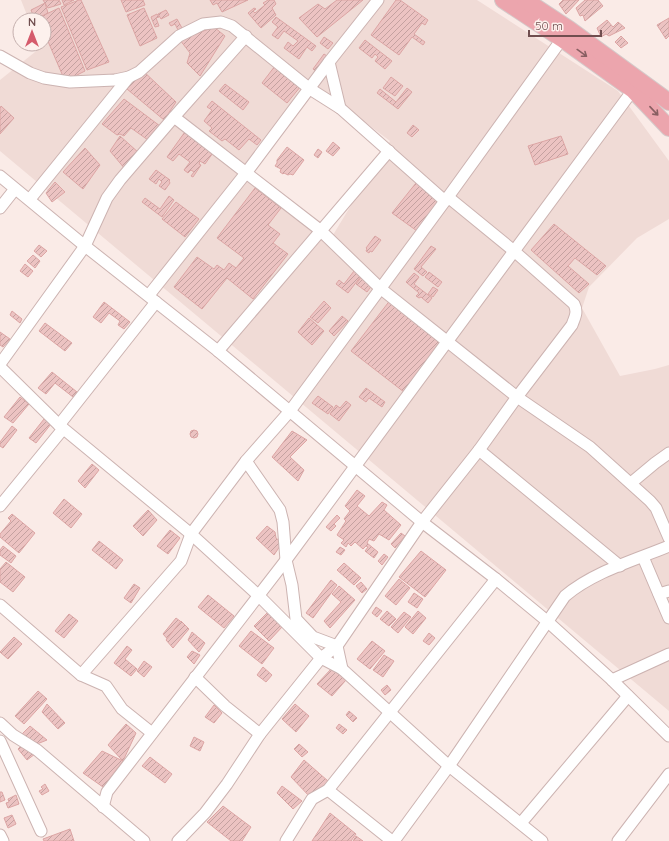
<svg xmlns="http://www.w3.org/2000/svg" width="669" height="841" font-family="Quicksand,sans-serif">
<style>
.residential{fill:#f0dbd6;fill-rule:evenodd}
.building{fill:url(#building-hatch);stroke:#dca5a4}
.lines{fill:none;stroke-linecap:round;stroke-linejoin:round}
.minor-casing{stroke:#ccb3b1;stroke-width:13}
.highway-casing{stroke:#d4caca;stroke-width:18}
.minor{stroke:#fff;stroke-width:11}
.highway{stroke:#eca5ad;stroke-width:16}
.oneway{stroke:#895f62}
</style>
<defs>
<pattern id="building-hatch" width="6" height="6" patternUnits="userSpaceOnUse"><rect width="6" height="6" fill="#ecc3c2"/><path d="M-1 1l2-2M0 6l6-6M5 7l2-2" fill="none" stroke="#c4a1a0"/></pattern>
</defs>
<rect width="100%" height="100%" fill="#faebe7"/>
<path class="residential" d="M21,0H477L618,91L669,161V219L637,238L589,287L582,308L620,376L655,369L669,365V711L0,151V80L40,48L39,44H44V20H29ZM317,86L390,141L333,235L248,173Z"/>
<g class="building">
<path d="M43,0H59L61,4L48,8Z"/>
<path d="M62,0H74L64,5Z"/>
<path d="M79,0H81L109,62L87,70L61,7Z"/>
<path d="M121,0H143L145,5L126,12Z"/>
<path d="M210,0H248L222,12L217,3L213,5Z"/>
<path d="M268,0H274L276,4L272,8L276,15L261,28L248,13L254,8L256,9L253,11L255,13L265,5L263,3Z"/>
<path d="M337,0H363L317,37L299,18L318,4L325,9Z"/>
<path d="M396,0H400L428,20L425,25L422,23L414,34L425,42L423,45L412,37L399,55L371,35Z"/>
<path d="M563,0H579L566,14L559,4Z"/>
<path d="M585,0H598L603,6L585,21L583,15L580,16L576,8Z"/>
<path d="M45,3L48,13L35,20L31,10Z"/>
<path d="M59,8L85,71L65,81L44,32V20H39L38,18Z"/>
<path d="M144,8L157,38L140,46L127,15Z"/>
<path d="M166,10L169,15L161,19L158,14Z"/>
<path d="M157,14L159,17L156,18L159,26L155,27L151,17Z"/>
<path d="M276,17L316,46L312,51L307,47L299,59L284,48L288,42L293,46L298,41L284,31L278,39L272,35L278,27L272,22Z"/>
<path d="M669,18V36L666,39L657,25Z"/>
<path d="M177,19L182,28L178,30L175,24L171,26L169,23Z"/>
<path d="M607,20L613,27L618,22L625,28L609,36L606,34L601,37L597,28Z"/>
<path d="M214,27L225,36L200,76L187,63L190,53L180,40Z"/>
<path d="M621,36L628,43L621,48L615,42Z"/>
<path d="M324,37L333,43L328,49L320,43Z"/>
<path d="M365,40L392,61L385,69L375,61L378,57L375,54L372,58L359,48Z"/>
<path d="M324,54L330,58L318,73L313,69Z"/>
<path d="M275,66L301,86L287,103L262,83Z"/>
<path d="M141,69L176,102L164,120L127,89Z"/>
<path d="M391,77L403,86L395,96L383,88Z"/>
<path d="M225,84L249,102L243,110L219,91Z"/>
<path d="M407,88L412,92L398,109L377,93L380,89L396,102Z"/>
<path d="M124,99L160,126L148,140L131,128L124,136L120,134L117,135L102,124Z"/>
<path d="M212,101L261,140L257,145L249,139L239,150L225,139L222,141L209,131L212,128L204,121L212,110L207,107Z"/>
<path d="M1,106L14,118L0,134V108Z"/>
<path d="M413,125L419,130L412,137L407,133Z"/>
<path d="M187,129L215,150L205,164L200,161L199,164L201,165L193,177L191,176L194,172L191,170L188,173L184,170L190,162L179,154L173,161L167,157Z"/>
<path d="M120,136L139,153L125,169L110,151Z"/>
<path d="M561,136L568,154L535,165L528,146Z"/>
<path d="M333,142L340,148L333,156L326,151Z"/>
<path d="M287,147L304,160L293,175L290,174L288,175L284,173L283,174L280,172L281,169L275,166L277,163V160Z"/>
<path d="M85,148L100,165L83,189L63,172Z"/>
<path d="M318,149L322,152L318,158L314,155Z"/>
<path d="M156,170L170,180L169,181L170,183L165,190L159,186L162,182L159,179L156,184L149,179Z"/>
<path d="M55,182L65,192L52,202L46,193Z"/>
<path d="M416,183L440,201L417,231L392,213Z"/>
<path d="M255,188L281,208L268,225L280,234L273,243L288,254L253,299L227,278L202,309L174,287L197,257L214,269L217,265L224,270L229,263L236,268L244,258L217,238Z"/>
<path d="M169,196L174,200L162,217L142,202L145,198L160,209Z"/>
<path d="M176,202L199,219L185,237L162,219Z"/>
<path d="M554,224L606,266L597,275L575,258L568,266L589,284L579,293L531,250Z"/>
<path d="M375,236L381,240L372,252L370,251L369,253L366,251L367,249L366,248Z"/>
<path d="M39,245L47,251L41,257L34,251Z"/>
<path d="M431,246L436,249L421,267L427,272L423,276L414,269Z"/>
<path d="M33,255L40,261L35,268L27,261Z"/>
<path d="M25,264L33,271L28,277L20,271Z"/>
<path d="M354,271L361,276L348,293L336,284L339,280L344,284Z"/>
<path d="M429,272L442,282L438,287L425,277Z"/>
<path d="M414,273L419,277L414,284L432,298L428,303L421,297L419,298L416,296L419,293L406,282Z"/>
<path d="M362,276L373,284L367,292L356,284Z"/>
<path d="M433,287L438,290L433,297L428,294Z"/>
<path d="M391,299L444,339L404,392L351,351Z"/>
<path d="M324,301L331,308L318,323L310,317Z"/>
<path d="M104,302L130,322L124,329L118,325L120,321L109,313L101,323L93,317Z"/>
<path d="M12,311L22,319L20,323L10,315Z"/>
<path d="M342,316L348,321L334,336L329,331Z"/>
<path d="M309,318L324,331L312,345L298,332Z"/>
<path d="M45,323L72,343L65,351L39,331Z"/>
<path d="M0,332L10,339L3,347L0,345Z"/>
<path d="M52,372L77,392L73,397L55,383L46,394L38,388Z"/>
<path d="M366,388L385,402L382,407L369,398L366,402L359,397Z"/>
<path d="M318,396L333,407L328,414L312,403Z"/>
<path d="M20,397L29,404L13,423L4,417Z"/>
<path d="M346,401L351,405L339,421L330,414L336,405L340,408Z"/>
<path d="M44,419L51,424L36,443L29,438Z"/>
<path d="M12,426L17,430L3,448L0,446V442Z"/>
<circle cx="194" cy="434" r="4"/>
<path d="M292,431L307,440L290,457L304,470L298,481L272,457Z"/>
<path d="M92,464L99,470L85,488L78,481Z"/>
<path d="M357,490L365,496L357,506L369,516L382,502L387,505L384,510L401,525L389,540L379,534L374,541L369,539L367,543L378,552L374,558L365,551L368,547L366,546L363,549L355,542L351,546L348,543L346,547L341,543L344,540L337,535L346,521L344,519L350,511L345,506Z"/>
<path d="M64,499L82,514L71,528L53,513Z"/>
<path d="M148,510L157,520L143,536L133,526Z"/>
<path d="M12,514L35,533L19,553L0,537V534L11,521L8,518Z"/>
<path d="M337,515L340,518L334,524L336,526L331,531L326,527Z"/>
<path d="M267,526L275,532L276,538L282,543L274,555L256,538Z"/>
<path d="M170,530L180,538L168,554L157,546Z"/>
<path d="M401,533L405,536L395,548L391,544Z"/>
<path d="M99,541L123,560L116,569L92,550Z"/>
<path d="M3,546L16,556L11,563L0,555V550Z"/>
<path d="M340,547L345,550L341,555L336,552Z"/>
<path d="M421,551L446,570L425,597L399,577Z"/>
<path d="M384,554L388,557L382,565L378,561Z"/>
<path d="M6,562L25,577L13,592L0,582V569Z"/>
<path d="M344,563L361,578L354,585L337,570Z"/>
<path d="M399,579L410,588L396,605L385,596Z"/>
<path d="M331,580L337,585L313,618L306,613Z"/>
<path d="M361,582L367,589L362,593L356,586Z"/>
<path d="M134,584L140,588L131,603L124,598Z"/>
<path d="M339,586L355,600L330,628L324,621L341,602L332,594Z"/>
<path d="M414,593L423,599L417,608L408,602Z"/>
<path d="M208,595L234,616L224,628L198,607Z"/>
<path d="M376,607L382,611L377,617L372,613Z"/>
<path d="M387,611L396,619L389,626L380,619Z"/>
<path d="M418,611L426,618L413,634L405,627Z"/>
<path d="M268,612L283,626L269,641L254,626Z"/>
<path d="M404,612L411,617L398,633L391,627Z"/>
<path d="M69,614L78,621L64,638L55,631Z"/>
<path d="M176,618L184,624L171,643L163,634Z"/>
<path d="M181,621L189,629L173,648L166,640Z"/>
<path d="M251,631L274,648L262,664L239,646Z"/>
<path d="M192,632L205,643L199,652L188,640Z"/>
<path d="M429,633L435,638L429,645L423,641Z"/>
<path d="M14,637L22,644L8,659L0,652Z"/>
<path d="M372,641L385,651L370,669L357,659Z"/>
<path d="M127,646L132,650L125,659L137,669L131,676L114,663Z"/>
<path d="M192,651L200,655L194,664L187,657Z"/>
<path d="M384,655L394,661L383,677L373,670Z"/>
<path d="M144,661L152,667L144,677L137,671Z"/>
<path d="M263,667L272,675L266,682L257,675Z"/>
<path d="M332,668L346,680L332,696L317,684Z"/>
<path d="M387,685L391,690L385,695L381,690Z"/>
<path d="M38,691L47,699L24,724L15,716Z"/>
<path d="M47,704L65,723L58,729L42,712Z"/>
<path d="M295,704L309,716L296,732L282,719Z"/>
<path d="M214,705L222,713L214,723L205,717Z"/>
<path d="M349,711L357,718L353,722L346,715Z"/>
<path d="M126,724L136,733L123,761L108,745Z"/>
<path d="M339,724L347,730L343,734L336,728Z"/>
<path d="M30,726L47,740L37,744L22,734Z"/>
<path d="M194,737L204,742L200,751L190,746Z"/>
<path d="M299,744L308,752L302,757L294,749Z"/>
<path d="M22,745L35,754L27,760L18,749Z"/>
<path d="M102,751L123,761L103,787L83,773Z"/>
<path d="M150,757L172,774L165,783L142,766Z"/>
<path d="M304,760L328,781L312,799L291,777Z"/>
<path d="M45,784L49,791L42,795L39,791L43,789L41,787Z"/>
<path d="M282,786L302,801L293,809L277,793Z"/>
<path d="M0,792H2L5,800L0,802Z"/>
<path d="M16,795L19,804L8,808L6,803L9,802L8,799Z"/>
<path d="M223,806L251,827L242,841H231L207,822Z"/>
<path d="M330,813L356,834L351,841H312Z"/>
<path d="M12,815L16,824L8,828L4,818Z"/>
<path d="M70,829L74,841H44L43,839Z"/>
<path d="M356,836L363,841H353Z"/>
</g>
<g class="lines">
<defs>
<g id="minor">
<path d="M0,56L30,73L44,78L70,82L115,80L129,77L139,72L179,36L203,24L221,22L232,26L310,89L340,108L445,201"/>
<path d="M329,62L340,108"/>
<path d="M174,117L320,230L380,288L517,397L590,447L650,501L656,508L669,538"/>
<path d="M0,176L85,246L218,351L422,522L496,579L547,621L612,680L669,736"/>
<path d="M30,199L129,77"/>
<path d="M0,208L15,189"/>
<path d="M149,295L246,173L329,62L378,0"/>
<path d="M218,351L389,151"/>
<path d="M0,364L85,246L107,198L120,180L174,117L246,36"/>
<path d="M0,367L59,425L191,534L259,596L321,658L342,669L449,766L542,841"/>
<path d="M59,425L156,302"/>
<path d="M479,450L620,566"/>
<path d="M246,461L280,510L283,522L286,560L292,585L296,619L313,637L337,646L342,669"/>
<path d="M631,483L655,463L669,453"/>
<path d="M0,506L63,429"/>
<path d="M643,557L669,618"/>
<path d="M659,594L669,591"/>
<path d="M0,605L81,675L106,686L122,709L152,733"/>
<path d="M81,675L181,561L191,534L246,461L290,411L448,197L562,39"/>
<path d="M195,677L225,706L260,734"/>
<path d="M612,680L669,654"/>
<path d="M0,723L13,735L37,750L144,841"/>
<path d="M0,741L41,831"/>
<path d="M328,790L392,841"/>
<path d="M103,807L107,792L286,560L633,90"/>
<path d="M521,823L628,696"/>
<path d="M0,835L3,841"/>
<path d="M178,841L205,813L227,784L260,734L321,658L337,646L422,522L479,450L517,397L572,325C575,317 578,312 574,304L514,251L448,197"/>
<path d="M286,841L312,799L328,790L496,579"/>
<path d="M394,841L449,766L565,596C593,572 635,560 669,546"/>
<path d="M618,841L669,774"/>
</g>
<g id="highway">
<path d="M503,0L562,39L633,90L669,128"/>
<path d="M525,0L569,29L669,102"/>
</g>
</defs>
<use href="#minor" class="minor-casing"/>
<use href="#highway" class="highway-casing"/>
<use href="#minor" class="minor"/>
<use href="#highway" class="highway"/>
</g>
<defs><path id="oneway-shaft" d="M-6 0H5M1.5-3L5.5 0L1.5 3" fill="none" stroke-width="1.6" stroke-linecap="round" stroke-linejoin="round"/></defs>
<g class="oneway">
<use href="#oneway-shaft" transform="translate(582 53) rotate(36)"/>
<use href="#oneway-shaft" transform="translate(654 111) rotate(47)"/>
</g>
<g transform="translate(32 32)"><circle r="19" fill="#fdf1ed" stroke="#c5b0ae"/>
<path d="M0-3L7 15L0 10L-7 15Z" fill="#d55b6c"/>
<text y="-6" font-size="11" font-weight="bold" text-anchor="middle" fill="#704e4f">N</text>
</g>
<path d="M529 30v6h72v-6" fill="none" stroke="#704e4f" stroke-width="2"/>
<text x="535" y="30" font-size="12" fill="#704e4f" stroke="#fdf1ed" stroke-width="3" paint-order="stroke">50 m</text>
</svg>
